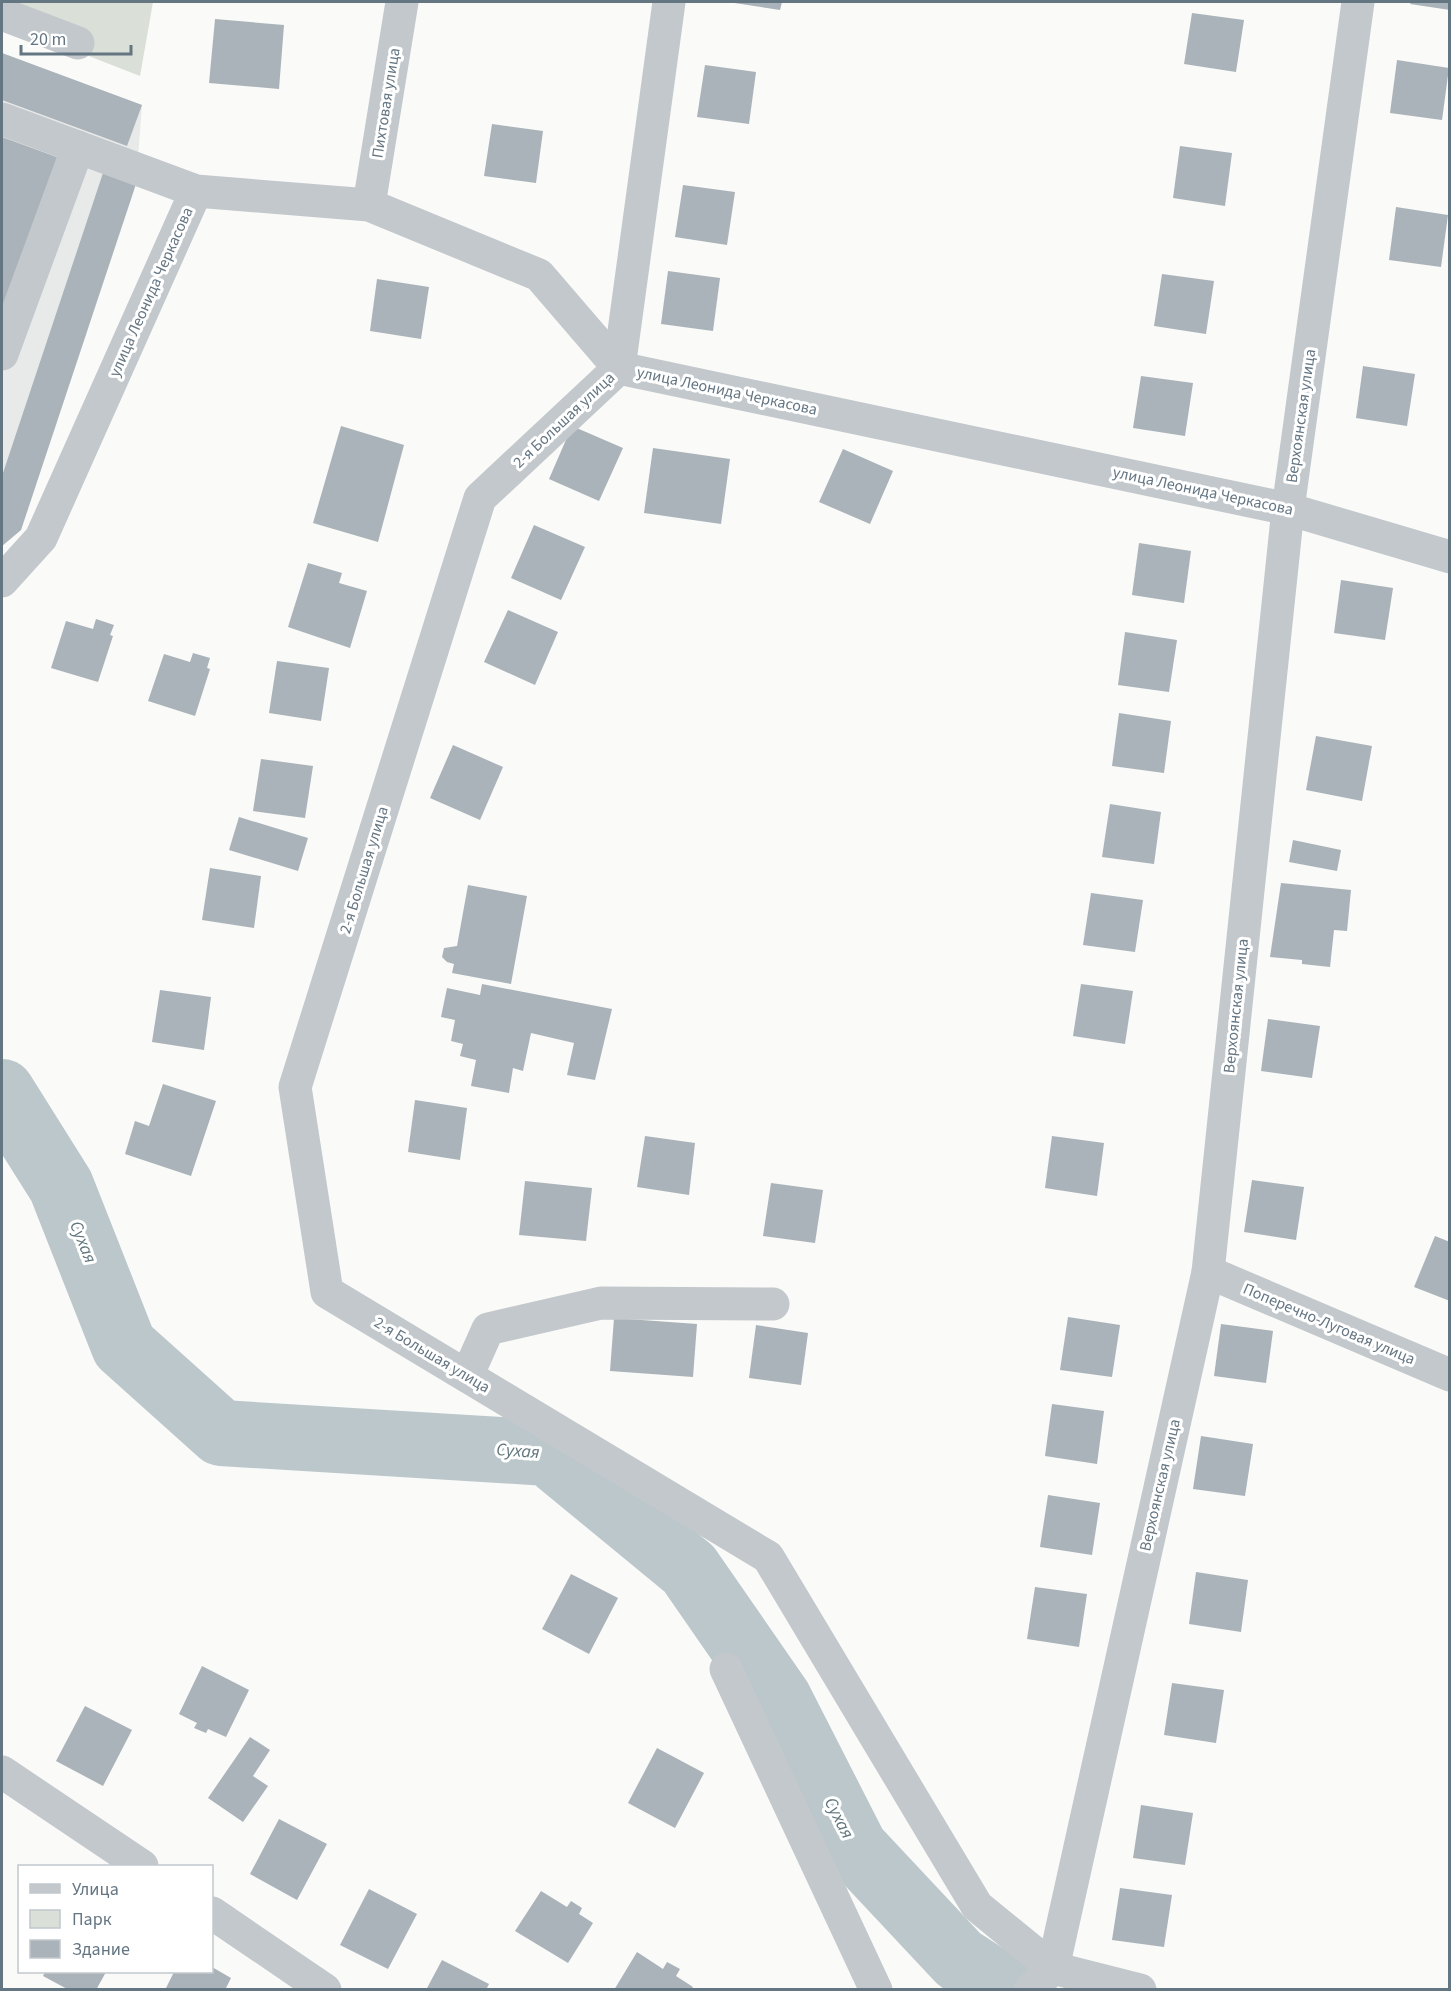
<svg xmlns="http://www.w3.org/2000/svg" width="1451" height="1991" font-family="'Source Sans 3',sans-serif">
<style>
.built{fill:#e8e9e9}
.green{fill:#dadfd7}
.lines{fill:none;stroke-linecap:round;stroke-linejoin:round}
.river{stroke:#bbc7cb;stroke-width:66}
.building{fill:#aab3b9}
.minor{stroke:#c3c8cc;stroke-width:33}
.labels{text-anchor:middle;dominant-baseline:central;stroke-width:6;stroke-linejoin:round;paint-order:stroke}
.street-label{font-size:16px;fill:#657683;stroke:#fff}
.water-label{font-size:18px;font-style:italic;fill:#60757c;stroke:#fff}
</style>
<rect width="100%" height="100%" fill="#fafaf8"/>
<path class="built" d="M2,53L142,105L136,184L21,530L2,546Z"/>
<path class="green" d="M2,2H153L140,76L2,22Z"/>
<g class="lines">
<path class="river" d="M2,1092L61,1186L124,1346L221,1433L548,1453L689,1569L779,1699L855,1848L959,1959L1007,1990"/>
</g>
<g class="building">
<path d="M728,2H782L780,10Z"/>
<path d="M1411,2H1450V10L1410,4Z"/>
<path d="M1192,13L1244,20L1236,72L1184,64Z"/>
<path d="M215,19L284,25L279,89L209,83Z"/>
<path d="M2,53L142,105L127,146L2,100Z"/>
<path d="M1397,60L1449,68L1442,120L1390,113Z"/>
<path d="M705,65L756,72L749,124L697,117Z"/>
<path d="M492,124L543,131L536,183L484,176Z"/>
<path d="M2,137L62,159L2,329Z"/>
<path d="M1180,146L1232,153L1225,206L1173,198Z"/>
<path d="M103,173L136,184L21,530L2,546V476Z"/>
<path d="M683,185L735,192L727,245L675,237Z"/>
<path d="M1396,207L1448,215L1441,267L1389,260Z"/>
<path d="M668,271L720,278L713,331L661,324Z"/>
<path d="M1162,274L1214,281L1206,334L1154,326Z"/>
<path d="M377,279L429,287L421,339L370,331Z"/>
<path d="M1363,366L1415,374L1407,426L1356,418Z"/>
<path d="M1141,376L1193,383L1185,436L1133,428Z"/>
<path d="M341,426L404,445L378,542L313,523Z"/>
<path d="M572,426L623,448L599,501L549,479Z"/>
<path d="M653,448L730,459L721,524L644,513Z"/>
<path d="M843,449L893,471L870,524L819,502Z"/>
<path d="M534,525L585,547L561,600L511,578Z"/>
<path d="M1139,543L1191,551L1184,603L1132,595Z"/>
<path d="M308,563L342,573L339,583L367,591L350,648L288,627Z"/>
<path d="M1341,580L1393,588L1385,640L1334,633Z"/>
<path d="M508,610L558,632L535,685L484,662Z"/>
<path d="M96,619L114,625L110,635L113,636L98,682L51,668L66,621L93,629Z"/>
<path d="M1125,632L1177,640L1169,692L1118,685Z"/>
<path d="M193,653L210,658L207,668L210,669L195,716L148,701L164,654L190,662Z"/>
<path d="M277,661L329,668L321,721L269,713Z"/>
<path d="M1119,713L1171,721L1164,773L1112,766Z"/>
<path d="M1316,736L1372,746L1362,801L1306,790Z"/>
<path d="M453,745L503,767L480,820L430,798Z"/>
<path d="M261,759L313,766L305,818L253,811Z"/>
<path d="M1110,804L1161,812L1154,864L1102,857Z"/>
<path d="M239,817L308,838L298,871L229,850Z"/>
<path d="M1293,840L1341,850L1337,871L1289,862Z"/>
<path d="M210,868L261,876L254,928L202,920Z"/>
<path d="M1281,883L1351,890L1347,931L1334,930L1330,967L1302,964V960L1270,957Z"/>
<path d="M468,885L527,896L511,984L452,973L454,964L447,962L442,957L444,948L457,946Z"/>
<path d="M1091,893L1143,900L1135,952L1083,945Z"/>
<path d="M482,984L612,1009L595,1080L567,1075L574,1043L531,1033L523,1071L513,1068L509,1093L471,1086L476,1060L460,1056L463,1044L451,1041L455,1020L441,1017L447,988L480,995Z"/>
<path d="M1081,984L1133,991L1125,1044L1073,1036Z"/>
<path d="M160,990L211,997L204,1050L152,1042Z"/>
<path d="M1268,1019L1320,1026L1312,1078L1261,1071Z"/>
<path d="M163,1084L216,1101L191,1176L125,1154L135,1121L149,1126Z"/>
<path d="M415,1100L467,1108L460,1160L408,1152Z"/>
<path d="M645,1136L695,1143L689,1195L637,1187Z"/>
<path d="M1052,1136L1104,1143L1097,1196L1045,1188Z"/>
<path d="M1252,1180L1304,1187L1296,1240L1244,1232Z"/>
<path d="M525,1181L592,1188L586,1241L519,1235Z"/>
<path d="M771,1183L823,1190L815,1243L763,1236Z"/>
<path d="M1435,1236L1450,1242V1301L1414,1287Z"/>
<path d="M1068,1317L1120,1325L1112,1377L1060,1370Z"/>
<path d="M614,1318L697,1324L693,1377L610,1371Z"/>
<path d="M1221,1324L1273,1331L1266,1383L1214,1376Z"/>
<path d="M756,1325L808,1333L801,1385L749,1378Z"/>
<path d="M1052,1404L1104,1411L1097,1464L1045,1456Z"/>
<path d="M1201,1436L1253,1444L1245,1496L1193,1489Z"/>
<path d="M1048,1495L1100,1503L1092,1555L1040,1547Z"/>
<path d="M1196,1572L1248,1580L1241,1632L1189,1624Z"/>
<path d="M571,1574L618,1598L589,1654L542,1629Z"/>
<path d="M1035,1587L1087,1594L1079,1647L1027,1639Z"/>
<path d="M202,1666L249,1690L226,1737L208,1729L206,1733L194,1728L197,1723L179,1714Z"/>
<path d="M1172,1683L1224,1690L1216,1743L1164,1735Z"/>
<path d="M85,1706L132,1730L103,1786L56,1761Z"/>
<path d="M250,1737L270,1750L253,1776L268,1786L243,1822L208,1798Z"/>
<path d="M657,1748L704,1773L675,1828L628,1803Z"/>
<path d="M1141,1805L1193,1813L1185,1865L1133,1858Z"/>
<path d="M279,1819L327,1844L297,1900L250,1874Z"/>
<path d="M1120,1888L1172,1895L1164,1947L1112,1940Z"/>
<path d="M369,1889L417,1914L388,1969L340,1945Z"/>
<path d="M541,1891L567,1907L571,1901L582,1908L579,1914L593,1923L568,1963L515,1931Z"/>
<path d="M637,1952L663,1969L667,1962L680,1969L676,1976L693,1987L691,1990H614Z"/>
<path d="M442,1960L489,1984L486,1990H426Z"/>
<path d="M212,1967L231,1978L225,1990H165L174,1972H212Z"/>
<path d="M45,1972H106L96,1990H69L43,1976Z"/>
</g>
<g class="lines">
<g class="minor">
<path d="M669,2L619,368L480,498L295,1087L327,1292L768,1557L977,1906L1053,1968L1140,1990"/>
<path d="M2,14L78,43"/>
<path d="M2,119L196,191L369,205L539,275L619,368L1288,509L1450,557"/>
<path d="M369,205L402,2"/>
<path d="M2,354L78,147"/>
<path d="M2,581L41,538L196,191"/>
<path d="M1208,1272L1450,1375"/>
<path d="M467,1376L488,1329L601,1303L773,1304"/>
<path d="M726,1669L876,1990"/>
<path d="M2,1772L142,1866"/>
<path d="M212,1913L325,1990"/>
<path d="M1030,1990L1053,1968L1208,1272L1288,509L1358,2"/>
</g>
</g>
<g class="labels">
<g class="street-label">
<text transform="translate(386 103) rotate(-81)">Пихтовая улица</text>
<text transform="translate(151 292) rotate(-66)">улица Леонида Черкасова</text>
<text transform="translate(727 391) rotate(12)">улица Леонида Черкасова</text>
<text transform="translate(1301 416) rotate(-82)">Верхоянская улица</text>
<text transform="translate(564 420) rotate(-43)">2-я Большая улица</text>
<text transform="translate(1203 491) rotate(12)">улица Леонида Черкасова</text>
<text transform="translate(364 870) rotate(-73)">2-я Большая улица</text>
<text transform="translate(1236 1006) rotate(-84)">Верхоянская улица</text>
<text transform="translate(1329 1324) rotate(23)">Поперечно-Луговая улица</text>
<text transform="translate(432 1355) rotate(31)">2-я Большая улица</text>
<text transform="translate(1160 1485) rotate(-77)">Верхоянская улица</text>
</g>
<g class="water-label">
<text transform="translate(83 1242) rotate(68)">Сухая</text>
<text transform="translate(518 1451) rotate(4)">Сухая</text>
<text transform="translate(839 1818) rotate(63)">Сухая</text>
</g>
</g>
<rect width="1451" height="1991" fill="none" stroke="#657683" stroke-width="6"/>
<rect x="18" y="1865" width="195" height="108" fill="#ffffff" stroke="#c1c8cd" stroke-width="1.5"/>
<rect x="30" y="1884" width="30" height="9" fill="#c3c8cc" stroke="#c1c8cd" stroke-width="1.5"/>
<text x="72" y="1895" font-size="18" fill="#657683">Улица</text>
<rect x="30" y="1910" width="30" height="18" fill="#dadfd7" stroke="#c1c8cd" stroke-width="1.5"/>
<text x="72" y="1925" font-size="18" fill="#657683">Парк</text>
<rect x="30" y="1940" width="30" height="18" fill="#aab3b9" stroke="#c1c8cd" stroke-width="1.5"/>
<text x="72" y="1955" font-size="18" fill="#657683">Здание</text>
<path d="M21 45v9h110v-9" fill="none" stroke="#657683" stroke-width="3"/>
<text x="30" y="45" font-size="18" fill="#657683" stroke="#ffffff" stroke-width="4.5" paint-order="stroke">20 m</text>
</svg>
